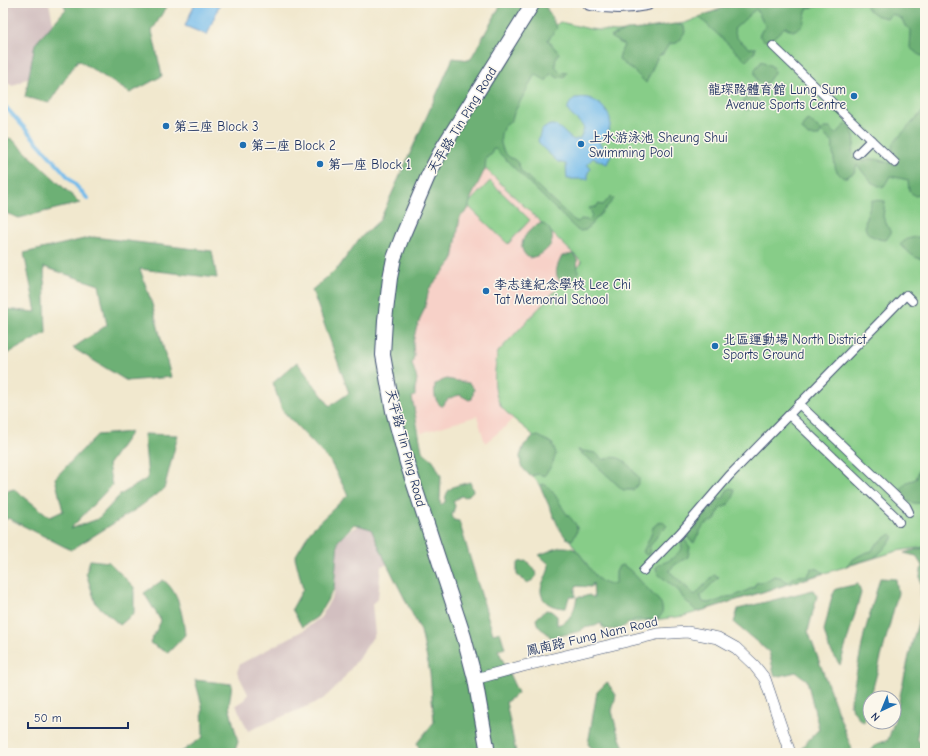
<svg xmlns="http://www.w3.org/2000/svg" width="928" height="756" font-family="'Comic Neue','LXGW WenKai TC',sans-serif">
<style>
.built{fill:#f7d1c8}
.industrial{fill:#d2bfc0}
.green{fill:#87cd88;stroke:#517e73}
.forest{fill:#6db074;stroke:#447069}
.water{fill:#73bbeb;stroke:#4775a4}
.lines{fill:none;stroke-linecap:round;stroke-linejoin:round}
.stream{stroke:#73bbeb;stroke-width:4}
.pedestrian-casing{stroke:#3b4b6f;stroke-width:10}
.minor-casing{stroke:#3b4b6f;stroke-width:12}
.tertiary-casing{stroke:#3b4b6f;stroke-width:16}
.pedestrian{stroke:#fff;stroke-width:8}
.minor{stroke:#fff;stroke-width:11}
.tertiary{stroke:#fff;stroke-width:14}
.poi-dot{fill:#1f6fb2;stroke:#fbf7ec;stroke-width:1.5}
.labels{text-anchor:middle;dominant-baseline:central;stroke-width:3;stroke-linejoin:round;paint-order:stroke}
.poi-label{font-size:13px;fill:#1b2f5e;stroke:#fbf7ec;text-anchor:start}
.street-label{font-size:13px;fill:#1b2f5e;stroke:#fbf7ec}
</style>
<rect width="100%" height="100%" fill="#fbf7ec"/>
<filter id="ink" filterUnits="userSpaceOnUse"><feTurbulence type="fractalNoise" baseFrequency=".025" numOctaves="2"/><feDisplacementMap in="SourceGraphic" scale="8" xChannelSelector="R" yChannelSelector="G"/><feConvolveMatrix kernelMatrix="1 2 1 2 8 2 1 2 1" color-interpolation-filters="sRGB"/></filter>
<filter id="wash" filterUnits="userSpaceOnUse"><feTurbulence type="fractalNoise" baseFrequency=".012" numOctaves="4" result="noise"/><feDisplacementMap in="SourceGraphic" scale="16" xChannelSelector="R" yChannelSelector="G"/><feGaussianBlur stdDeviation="0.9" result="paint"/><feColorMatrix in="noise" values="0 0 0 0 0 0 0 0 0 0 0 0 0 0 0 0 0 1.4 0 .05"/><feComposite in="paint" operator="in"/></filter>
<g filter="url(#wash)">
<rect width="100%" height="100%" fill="#f1e8ce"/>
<path class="built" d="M467,151L582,262L498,352L495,366L497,395L503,409L513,418L505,427L485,443L477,416L421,433L413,405L408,375V347Z"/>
<g class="industrial">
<path d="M3,3H49L61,58L13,86L3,81Z"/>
<path d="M368,520L392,563L381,566L378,598L372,604L375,634L361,655L340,683L322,700L248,731L236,705L245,700L248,694L237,672L240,664L304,630L321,617L334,593L337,554L339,540L350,531Z"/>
</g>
<g class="green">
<path d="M736,3H925V547L897,551L684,616L602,627L595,602L593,582L588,568L558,522L545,491L529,472L528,452L533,435C524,427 513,419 504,410C491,395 494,370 498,352L582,262L467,151L553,27L560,22L590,29L616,32L645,29L685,23Z"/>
<path d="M490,181L530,220L508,244L467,205Z"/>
</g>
<g class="forest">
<path d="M63,3H164L166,7L152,31L162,76L130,93L78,60L49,103L25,97L35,44L66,9Z"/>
<path d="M502,3H544L557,28L548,40L559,53L556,58L555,66L562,73L567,72L565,76L558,78L551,73L546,81L535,74L514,113C512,125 504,123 502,131C499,138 501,150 507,155C509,158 512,158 515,160C518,162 520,167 521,171L574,220L578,222L581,219L589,220C593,216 592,212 589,208L596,207L598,204L603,205L611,196L614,199L586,230L580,231L577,230L495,149L492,150V154L486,158L485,169L471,198L468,210L460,217L453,260L429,289L425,307L416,329L413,343L414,356L412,363L417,379L415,390V396L412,397L422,451L433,460L441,476L440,501L441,505L445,502C446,485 457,486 470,482L473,491L467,497L461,496L453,501L455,506L452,516L454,520L459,521L493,634L500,632L505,648L498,650L518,693L506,702L516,753H421L417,743L434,722L430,673L421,631L384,558L371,529L354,524L338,541L334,589L317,617L302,627L292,609L303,589L295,557L311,530L348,495L330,461L282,410L273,383L297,362L330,406L349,393L312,290L339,267L359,239L380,220L453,58L470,60Z"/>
<path d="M736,3H822L818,6L808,8C801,20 809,24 793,31L785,27L772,39L765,41L759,36L762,30L766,27C762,21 760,15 756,9C748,15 742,23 734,29C735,34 737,39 741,42C744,44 746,44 749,48H756L754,53L746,61L699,17Z"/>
<path d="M866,3H925V55L921,56L910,48L911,30L905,26L902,19L892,14L887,18L878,16L866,8Z"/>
<path d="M675,24L684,26L685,32L677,43L669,44L663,54L658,56L646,83L634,71L619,60L621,52L624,45L610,37L627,30L642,29Z"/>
<path d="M762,61L773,67L774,73L767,83L758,82L755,75V69Z"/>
<path d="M747,96L755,97L760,103L754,108L746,110L743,101Z"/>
<path d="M925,109V148L922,153L923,160H925V194L915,196L909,191L908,180L890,176L883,188L871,182L857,165L854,173L844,178C836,173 835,169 834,159C833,153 832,149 833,143L821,132L819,136H808L802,129L803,125L806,121L809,120L821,131L824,128H830L836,134L846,124C855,133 857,140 852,152L862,161C873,156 883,161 895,165L899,159C894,155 892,151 892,144Z"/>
<path d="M3,137L12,139L80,203L19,218L3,212Z"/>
<path d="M872,200L885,201V202L883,217L891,233L886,240C882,240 878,239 874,237C857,231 869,212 872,200Z"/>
<path d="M542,223C557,232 555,245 541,254C538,256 533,257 529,258C513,247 527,228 542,223Z"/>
<path d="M93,237L212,251L217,278L140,269L152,304L171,377L127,381L73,348L107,325L99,285L44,267L46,333L3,356V309L36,312L24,253Z"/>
<path d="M917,237L925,238V255L921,259C911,257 908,250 900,245C905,239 910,238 917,237Z"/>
<path d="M573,254L577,259L578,273L571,281L563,283C552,276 557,266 562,256Z"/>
<path d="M446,379L469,383L474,389L472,399L469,400L460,395C451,397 446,399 442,407C434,400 434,395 435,384Z"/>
<path d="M131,432L108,465L112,485L70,529L98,519L120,495L148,478L144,434L178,435L164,489L138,508L71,550L8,518L3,523V492L14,489L50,517L63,511L55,478L97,435Z"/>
<path d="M538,436L552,443L556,454L552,465L544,476L539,474L530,476L521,466L520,456L524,445L529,441L531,438Z"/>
<path d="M577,450L596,453L603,460C619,453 626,461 635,473C637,476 640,478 639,482C638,484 635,488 633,490H623L594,463Z"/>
<path d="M925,463V504C921,502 919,504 915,503C907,503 903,496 901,489L907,482L916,479L920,468Z"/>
<path d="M542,484C552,485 560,505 566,513C569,517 574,521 576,525C579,530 575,536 572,540L566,538L559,528L541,488Z"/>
<path d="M731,488L734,489C736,498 729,507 720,508L715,520C707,523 702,525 699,534L697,536L694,543L690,540L688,533L691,528H696L700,520L705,516L709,509L714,507L715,503L718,500L723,499L727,490Z"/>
<path d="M663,522L667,526L658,535L650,546L649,554L646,555L643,552L651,535L653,527L658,523Z"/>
<path d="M891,534L894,537L879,554L874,558L846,566C852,559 862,553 872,551L875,545Z"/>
<path d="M684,539L690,547L688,557L676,564L669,571L695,595L714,575L719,577L700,596L703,602L708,603L718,601L727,597L735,596L754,587L756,583L768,580L774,576L780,577L788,582C796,573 798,577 808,575L812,568L818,569L824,573L697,612L683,598L679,591L658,574L656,568L659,564C670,562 675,556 682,549L681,540Z"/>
<path d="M560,547C567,547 573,547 578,552C587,561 600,593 616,582V572L619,566L623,565L631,571L661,603C668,625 647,618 634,620C631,621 629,623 626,625C620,630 613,630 605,629L601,623L595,626L583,628L581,631L554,637H550C545,628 538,632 536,619L546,610L551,611L557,616V625C571,622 575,609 577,597H583L589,595L594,598L593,583L591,587L577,586L575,588V597H569L566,608C554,608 540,603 541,589C542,580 549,575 549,564L539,555Z"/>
<path d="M925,547V656L922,666L920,717L917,738L922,746L923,753H869L877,744L888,740L894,722L912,643L922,609L920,576L922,566L916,556L904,553Z"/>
<path d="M90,560L109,562L134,587V613L120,625L96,604L86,573Z"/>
<path d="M527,561L533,567L537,575L533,580L527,583L517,575V565L519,562Z"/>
<path d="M880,578L896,579L898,593L864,722L859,719L850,705L864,635Z"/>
<path d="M163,580C179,591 183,617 185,635L168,653L150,643L161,621L144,593Z"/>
<path d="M858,584L861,593L840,665L829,648L824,631L832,596L836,589Z"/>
<path d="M813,590L817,596L808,631L853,753H803L802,747L819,729L807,680L796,672L775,677L769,652L734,623L738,609Z"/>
<path d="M195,680L232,684L229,706L238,742L234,753H180L203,737L202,705Z"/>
<path d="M607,682L616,695L612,711L617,731L626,753H607L594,751L588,744L597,692Z"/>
</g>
<g class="water">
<path d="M195,3H220L207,35L185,26Z"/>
<path d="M575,98C580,98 584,97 588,98C599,101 613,114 610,126C609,135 601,136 599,144L612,152L607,164L593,158L587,164L591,169L588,172V179H567L566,164L558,162L542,147L538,141L541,131C557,116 561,133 574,140L580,138L584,129C580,116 556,114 575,98Z"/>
</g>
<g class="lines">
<path class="stream" d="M3,104L88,199"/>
</g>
</g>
<g filter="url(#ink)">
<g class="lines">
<defs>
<g id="pedestrian">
<path d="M773,46L895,163"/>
<path d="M857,154L871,140"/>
<path d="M799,404L906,506L909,512"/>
<path d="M789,415L895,516L899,522"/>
<path d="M643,571L680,533L729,476L906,295L912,301"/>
</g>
<path id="minor" d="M475,679L523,666L657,634L687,632L718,638L736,648L754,665L765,679L790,753"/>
<g id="tertiary">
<path d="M590,3C609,7 628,7 647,3"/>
<path d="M488,753L475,679L464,637L407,463L393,411L383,355L385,320L390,278L394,258L402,237L428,176L443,147L533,3"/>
</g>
</defs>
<use href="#pedestrian" class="pedestrian-casing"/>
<use href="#minor" class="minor-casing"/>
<use href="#tertiary" class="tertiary-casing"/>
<use href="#pedestrian" class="pedestrian"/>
<use href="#minor" class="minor"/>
<use href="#tertiary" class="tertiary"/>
</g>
</g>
<g class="poi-dot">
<circle cx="854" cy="96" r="4"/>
<circle cx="166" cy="126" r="4"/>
<circle cx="581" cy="144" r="4"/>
<circle cx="243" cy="145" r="4"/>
<circle cx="320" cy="164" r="4"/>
<circle cx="486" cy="291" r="4"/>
<circle cx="715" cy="346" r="4"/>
</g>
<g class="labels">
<g class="poi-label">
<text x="846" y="89" text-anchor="end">龍琛路體育館 Lung Sum<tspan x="846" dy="15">Avenue Sports Centre</tspan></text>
<text x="174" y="126">第三座 Block 3</text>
<text x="589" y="137">上水游泳池 Sheung Shui<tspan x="589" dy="15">Swimming Pool</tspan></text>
<text x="251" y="145">第二座 Block 2</text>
<text x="328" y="164">第一座 Block 1</text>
<text x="494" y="284">李志達紀念學校 Lee Chi<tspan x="494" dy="15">Tat Memorial School</tspan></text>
<text x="723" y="339">北區運動場 North District<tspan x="723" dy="15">Sports Ground</tspan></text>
</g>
<g class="street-label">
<text transform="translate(462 120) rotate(-59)">天平路 Tin Ping Road</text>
<text transform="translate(406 448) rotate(75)">天平路 Tin Ping Road</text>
<text transform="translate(592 636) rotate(-13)">鳳南路 Fung Nam Road</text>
</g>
</g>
<rect width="928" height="756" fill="none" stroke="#fbf7ec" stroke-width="16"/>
<g transform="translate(882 710) rotate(224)"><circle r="19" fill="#fbf7ec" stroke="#a1a7b3"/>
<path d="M0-3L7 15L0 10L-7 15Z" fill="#1f6fb2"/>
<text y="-6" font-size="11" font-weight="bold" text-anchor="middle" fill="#1b2f5e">N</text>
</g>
<path d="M28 722v6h100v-6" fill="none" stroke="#1b2f5e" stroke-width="2"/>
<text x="34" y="722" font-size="12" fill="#1b2f5e" stroke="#fbf7ec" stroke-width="3" paint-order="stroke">50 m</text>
</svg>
